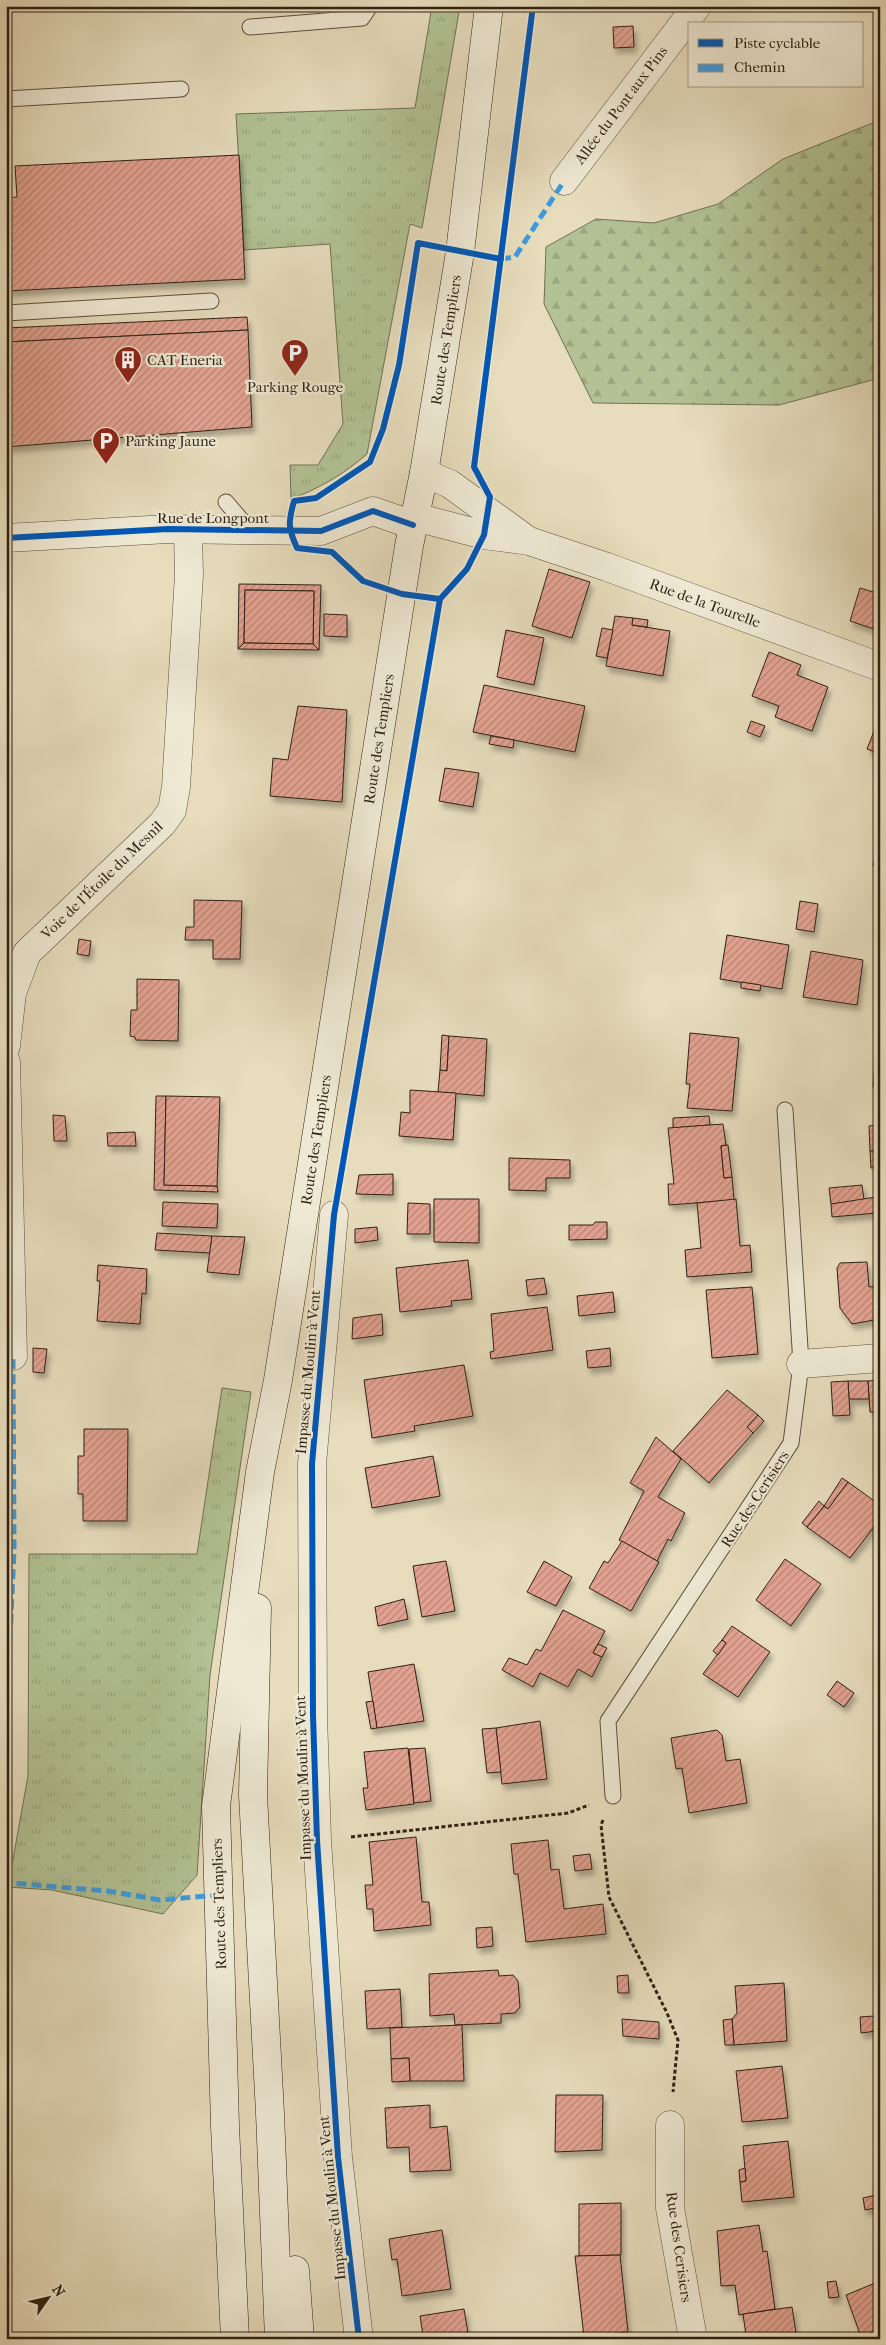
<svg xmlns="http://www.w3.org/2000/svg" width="886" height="2345" font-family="'IM FELL French Canon',serif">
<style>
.grass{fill:url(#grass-tufts);stroke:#707253}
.forest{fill:url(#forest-firs);stroke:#707253}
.building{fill:url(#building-hatch);stroke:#2e2112;filter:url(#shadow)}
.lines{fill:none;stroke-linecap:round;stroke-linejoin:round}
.lane-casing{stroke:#5c503d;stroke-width:17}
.street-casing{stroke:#5c503d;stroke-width:29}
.secondary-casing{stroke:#2e2112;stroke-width:29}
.path{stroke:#2e2112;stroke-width:3;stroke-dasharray:4 2.5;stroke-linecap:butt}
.lane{stroke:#efe9d4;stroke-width:15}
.street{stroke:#efe9d4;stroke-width:28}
.secondary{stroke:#efe9d4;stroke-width:28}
.quiet{stroke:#3d9bde;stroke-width:5;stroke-dasharray:10 5;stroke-linecap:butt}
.cycleway-casing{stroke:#efe9d4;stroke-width:9}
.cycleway{stroke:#0057b8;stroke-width:6}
.labels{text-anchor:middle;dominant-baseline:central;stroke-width:4.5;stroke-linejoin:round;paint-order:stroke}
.street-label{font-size:15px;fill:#2e2112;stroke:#efe9d4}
.poi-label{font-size:15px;fill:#2e2112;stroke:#efe9d4;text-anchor:start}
</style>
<defs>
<pattern id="grass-tufts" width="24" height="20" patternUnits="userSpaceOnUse" patternTransform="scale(1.25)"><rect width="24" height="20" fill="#b2c294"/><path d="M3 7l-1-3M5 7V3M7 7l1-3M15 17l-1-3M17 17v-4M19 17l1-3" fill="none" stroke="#99a67f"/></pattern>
<pattern id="forest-firs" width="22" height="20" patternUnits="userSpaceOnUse" patternTransform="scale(1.25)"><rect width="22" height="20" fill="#b2c294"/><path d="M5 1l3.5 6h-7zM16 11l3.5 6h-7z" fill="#99a67f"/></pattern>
<pattern id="building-hatch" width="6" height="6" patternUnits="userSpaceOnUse" patternTransform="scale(1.25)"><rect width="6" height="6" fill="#e3a291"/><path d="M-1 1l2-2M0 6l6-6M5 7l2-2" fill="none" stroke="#b88475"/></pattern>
<filter id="shadow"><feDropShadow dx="3" dy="5.5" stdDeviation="2.5" flood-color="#0004"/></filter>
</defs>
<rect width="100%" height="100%" fill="#e7ddbd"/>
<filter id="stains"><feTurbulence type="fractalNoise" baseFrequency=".004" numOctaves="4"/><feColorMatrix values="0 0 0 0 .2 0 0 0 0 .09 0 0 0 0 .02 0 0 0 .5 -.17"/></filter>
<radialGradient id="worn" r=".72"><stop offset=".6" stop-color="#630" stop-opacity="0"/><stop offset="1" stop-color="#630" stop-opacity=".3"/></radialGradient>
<g class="grass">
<path d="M432,6H460L422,228L410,224L367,454C344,474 320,488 291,499L290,465H318L343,424L330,244L244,250L236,114L415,108Z"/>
<path d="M222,1388L251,1392L210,1675L197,1875L163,1914L52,1890L8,1887L28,1776L29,1554H197Z"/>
</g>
<path class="forest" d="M880,120V378L779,405L593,403L544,304L546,247L596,219L654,223L718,204L783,159Z"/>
<g class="building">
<path d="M633,26L634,47L614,48L613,27Z"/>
<path d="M239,155L245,279L6,291V198L17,197L15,166Z"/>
<path d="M247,317L248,330L6,342V328Z"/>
<path d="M248,330L252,427L6,447V342Z"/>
<path d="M549,569L590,582L572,638L532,626Z"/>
<path d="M239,584L321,585L319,650L313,644L314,591L245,590L244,643L238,649Z"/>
<path d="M860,588L880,594V631L850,621Z"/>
<path d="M245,590L314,591L313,644L244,643Z"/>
<path d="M324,614L347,615V637L324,636Z"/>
<path d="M615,616L633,618L632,625L670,631L663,676L606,666Z"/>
<path d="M633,618L648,620L647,627L632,625Z"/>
<path d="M602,628L613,630L607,658L596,656Z"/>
<path d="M506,630L544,638L534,685L497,677Z"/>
<path d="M244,643L313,644L319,650L238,649Z"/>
<path d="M769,652L801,665L797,675L828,687L812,731L775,717L779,706L752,696Z"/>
<path d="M484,685L585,706L575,752L473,732Z"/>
<path d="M298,706L347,710L342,802L270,796L273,758L288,760Z"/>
<path d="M880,716V754L867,749Z"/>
<path d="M751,721L765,726L760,737L747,732Z"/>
<path d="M491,736L514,740L513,748L489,744Z"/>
<path d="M445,768L479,773L473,807L439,801Z"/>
<path d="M880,845V867L873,865Z"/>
<path d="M194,900L242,901L240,959H213V940H185L186,927H194Z"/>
<path d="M800,901L818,904L814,932L796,929Z"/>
<path d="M727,935L789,945L782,989L720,979Z"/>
<path d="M79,939L91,941L89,956L77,954Z"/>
<path d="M811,951L863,960L857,1005L803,997Z"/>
<path d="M137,979L179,980L178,1041L136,1040L135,1037L130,1036L131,1010H137Z"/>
<path d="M741,982L761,985L760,991L741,988Z"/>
<path d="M877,1029H880V1049H876Z"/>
<path d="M690,1033L739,1038L732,1111L687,1108L690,1084H686Z"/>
<path d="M442,1035L449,1036L447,1071L440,1070Z"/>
<path d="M449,1036L487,1039L484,1096L438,1092L440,1070L447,1071Z"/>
<path d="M876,1049H880V1077L879,1087H873Z"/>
<path d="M877,1087H880V1167V1151H870L869,1126L878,1125Z"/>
<path d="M410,1090L456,1093L453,1140L399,1136L401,1112L410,1113Z"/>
<path d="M156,1096H166L164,1185L217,1186L218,1192L154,1190Z"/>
<path d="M166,1096L220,1097L217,1186L164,1185Z"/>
<path d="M53,1115L65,1116L67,1141H54Z"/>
<path d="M709,1116L710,1125L673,1128V1118Z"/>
<path d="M723,1124L726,1145L721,1146L724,1178L732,1177L734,1200L669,1205L668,1184H674L668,1128Z"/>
<path d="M135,1132L136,1146H108L107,1133Z"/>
<path d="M728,1145L732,1177L724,1178L721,1146Z"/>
<path d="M870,1151H880V1167L871,1168Z"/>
<path d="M509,1158L570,1160V1178H546V1191L509,1190Z"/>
<path d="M393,1174V1195L356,1194L359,1175Z"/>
<path d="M862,1185L864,1200L831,1204L829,1188Z"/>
<path d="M876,1197L877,1213L832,1217L831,1204Z"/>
<path d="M434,1199H479V1243L434,1242Z"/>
<path d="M736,1199L740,1246L750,1245L752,1272L687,1277L685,1250L701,1248L697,1203Z"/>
<path d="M163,1202L218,1204L217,1228L162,1226Z"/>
<path d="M408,1203L430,1204V1234H407Z"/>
<path d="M595,1222H607V1239L569,1240V1225H593Z"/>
<path d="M377,1227L378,1240L355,1243V1229Z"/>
<path d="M157,1233L212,1236L210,1253L155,1250Z"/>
<path d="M212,1236L245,1237L239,1275L207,1272Z"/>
<path d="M468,1260L472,1299L451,1301L452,1306L400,1312L396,1268Z"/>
<path d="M867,1262L869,1287L880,1286V1319L852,1324L840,1308L837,1268L840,1263Z"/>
<path d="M98,1265L147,1269L146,1294L142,1293L140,1324L97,1321L100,1281H97Z"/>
<path d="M544,1278L547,1294L528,1296L526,1280Z"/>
<path d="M752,1287L758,1354L712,1358L706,1290Z"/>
<path d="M613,1292L615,1312L579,1316L577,1296Z"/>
<path d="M547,1307L553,1350L491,1359L490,1352L494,1351L491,1314Z"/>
<path d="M382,1314L383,1335L352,1339L353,1318Z"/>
<path d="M33,1348L47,1349L44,1373L33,1372Z"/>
<path d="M610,1348L611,1366L588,1368L586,1351Z"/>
<path d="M464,1365L473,1416L414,1426L415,1431L372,1438L364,1380Z"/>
<path d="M880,1380V1412H870L868,1381Z"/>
<path d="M848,1381H868L869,1399H849Z"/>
<path d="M848,1381L850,1415L833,1416L831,1382Z"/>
<path d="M727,1390L758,1415L747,1427L753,1433L709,1483L673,1451Z"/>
<path d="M758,1415L764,1421L753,1433L747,1427Z"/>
<path d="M84,1429H128L127,1521H83V1494H78V1456H84Z"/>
<path d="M656,1437L681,1459L658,1497L685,1513L671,1541L668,1539L657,1561L619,1540L644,1491L630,1483Z"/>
<path d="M433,1456L440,1496L372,1508L365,1468Z"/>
<path d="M842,1478L848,1482L828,1509L824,1506Z"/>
<path d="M848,1482L880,1505V1519L850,1558L807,1527L824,1506L828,1509Z"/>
<path d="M819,1501L824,1506L807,1527L802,1523Z"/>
<path d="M622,1541L659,1562L631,1611L589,1588L604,1561L608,1563Z"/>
<path d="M785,1559L821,1584L791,1626L756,1600Z"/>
<path d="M446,1561L455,1611L422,1617L413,1566Z"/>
<path d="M544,1561L572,1577L556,1606L527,1592Z"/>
<path d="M404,1599L408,1619L378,1626L375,1607Z"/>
<path d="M563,1610L605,1631L593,1653L602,1657L592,1677L578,1669L568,1687L540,1673L533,1687L502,1670L509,1658L527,1665L536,1649L541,1651Z"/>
<path d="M732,1626L770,1652L738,1697L703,1674L726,1643L722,1640Z"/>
<path d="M722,1640L726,1643L718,1655L713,1651Z"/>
<path d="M598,1644L607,1648L602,1657L593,1653Z"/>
<path d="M414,1664L424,1721L377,1728L368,1672Z"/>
<path d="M837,1681L854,1693L844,1707L827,1695Z"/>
<path d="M373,1701L377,1728L371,1729L366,1702Z"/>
<path d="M540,1721L547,1779L502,1784L496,1728Z"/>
<path d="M496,1728L501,1772L487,1773L482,1729Z"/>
<path d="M717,1730L722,1735L726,1761L740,1759L747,1803L689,1813L682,1768L676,1769L671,1738Z"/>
<path d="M408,1748L414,1804L366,1810L363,1788H368L364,1752Z"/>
<path d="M425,1748L431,1801L414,1803L409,1749Z"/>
<path d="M416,1837L422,1902H429L431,1925L374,1931L373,1909H367L365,1885H373L369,1842Z"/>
<path d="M548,1840L551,1870L559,1869L564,1909L603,1904L606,1934L526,1942L518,1874H514L511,1844Z"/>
<path d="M590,1854L592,1869L575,1871L573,1856Z"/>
<path d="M492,1927L493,1946L477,1948L476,1928Z"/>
<path d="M498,1970L499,1976L513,1975L518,1981L520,2007L515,2013L501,2014V2023L455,2025L454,2014L430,2016L429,1974Z"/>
<path d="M628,1975L629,1993H618L617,1976Z"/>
<path d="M784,1983L787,2041L734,2045L732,2019L737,2013L735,1986Z"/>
<path d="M400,1989L402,2027L367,2029L365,1991Z"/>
<path d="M874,2016L876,2031L861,2033L860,2017Z"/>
<path d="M622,2019L659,2022V2039L623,2036Z"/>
<path d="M732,2019L734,2045H725L723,2020Z"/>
<path d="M462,2025L464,2081H410L409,2058L391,2059L390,2028Z"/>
<path d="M409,2058L410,2081L392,2082L391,2059Z"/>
<path d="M782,2066L788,2118L742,2122L736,2071Z"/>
<path d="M556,2095H603L602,2150L555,2152Z"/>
<path d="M430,2105V2128L447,2126L451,2170L410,2172L409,2147L387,2148L385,2108Z"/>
<path d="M788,2141L794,2197L742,2202L740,2182L746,2181L743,2146Z"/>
<path d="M745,2168L746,2181L740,2182L739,2170Z"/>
<path d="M880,2194V2207L865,2210L863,2198Z"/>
<path d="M621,2203V2255L579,2256V2204Z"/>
<path d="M759,2225L763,2252L767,2251L775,2309L739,2315L735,2285L721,2286L717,2231Z"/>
<path d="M442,2230L451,2289L402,2296L397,2259L392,2260L389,2239Z"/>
<path d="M620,2255L628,2332L584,2337L575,2256Z"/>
<path d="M836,2281L839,2297L829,2298L827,2282Z"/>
<path d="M880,2281V2322L876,2324L878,2330L861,2337L846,2295Z"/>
<path d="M792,2307L797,2339H750V2334L746,2335L743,2314Z"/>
<path d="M464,2309L469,2339H428L427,2334L423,2335L420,2316Z"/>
</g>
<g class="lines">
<defs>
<g id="lane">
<path d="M250,27L362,18L370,6"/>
<path d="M6,99L181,89"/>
<path d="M6,313L211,301"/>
<path d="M226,502L250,530"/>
<path d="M613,1796L608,1721L791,1443L801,1364L785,1110"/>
</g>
<g id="street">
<path d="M564,181L697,6"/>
<path d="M424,473L450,484L526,539"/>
<path d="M415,517L484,535L529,541L607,567L880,667"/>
<path d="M6,538L168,529L321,531L373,511L413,525"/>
<path d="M6,1046L12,993L27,953L162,824L172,810L176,787L189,575L188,530"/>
<path d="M6,1062L13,1356"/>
<path d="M334,1215L312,1464L313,1715L317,1840L338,2157L359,2339"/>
<path d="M801,1364L880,1358"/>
<path d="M670,2125V2208L693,2339"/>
</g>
<g id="secondary">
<path d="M257,1608L253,1795L270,2113L279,2339"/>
<path d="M295,2270L300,2339"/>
<path d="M235,2339L225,2126L216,1806L260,1472L278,1380L409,546L424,473L460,252L489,6"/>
</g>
</defs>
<use href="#lane" class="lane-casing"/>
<use href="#street" class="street-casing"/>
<use href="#secondary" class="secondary-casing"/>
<g class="path">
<path d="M603,1820L601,1825L609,1897L667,2013L678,2040L673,2092"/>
<path d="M351,1837L568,1813L589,1805"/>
</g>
<use href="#lane" class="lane"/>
<use href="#street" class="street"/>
<use href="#secondary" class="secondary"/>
<g class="quiet">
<path d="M501,259L515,257L564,181"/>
<path d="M6,1729L14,1550L13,1356"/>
<path d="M6,1875L11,1883L108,1891L160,1900L218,1895"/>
</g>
<defs>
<g id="cycleway">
<path d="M6,538L168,529L321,531L373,511L413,525"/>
<path d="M440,599L402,594L363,581L332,552L297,548C288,528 288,523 294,501L316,498L370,462L383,429L399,365L418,243L501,259"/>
<path d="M359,2339L338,2157L317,1840L313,1715L312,1464L334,1215L440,599L467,569L484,535L490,497L474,467L533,6"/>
</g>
</defs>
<use href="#cycleway" class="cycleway-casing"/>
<use href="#cycleway" class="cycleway"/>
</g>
<defs>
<symbol id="parking-pin" viewBox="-11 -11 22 30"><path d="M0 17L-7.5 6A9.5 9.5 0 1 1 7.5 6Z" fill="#8f2418" stroke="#efe9d4"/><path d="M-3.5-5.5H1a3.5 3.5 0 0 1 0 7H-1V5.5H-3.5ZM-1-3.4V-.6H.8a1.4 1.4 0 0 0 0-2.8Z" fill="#fff"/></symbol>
<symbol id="building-pin" viewBox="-11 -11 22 30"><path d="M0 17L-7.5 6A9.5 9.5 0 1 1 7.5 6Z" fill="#8f2418" stroke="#efe9d4"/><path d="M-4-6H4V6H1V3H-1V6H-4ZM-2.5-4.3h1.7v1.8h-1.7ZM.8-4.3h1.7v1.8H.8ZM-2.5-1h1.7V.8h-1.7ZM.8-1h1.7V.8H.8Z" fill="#fff"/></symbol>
</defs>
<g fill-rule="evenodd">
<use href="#parking-pin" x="279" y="337" width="32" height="43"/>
<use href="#building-pin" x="112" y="344" width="32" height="43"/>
<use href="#parking-pin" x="90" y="425" width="32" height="43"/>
</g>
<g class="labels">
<g class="street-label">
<text transform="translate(621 105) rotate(-53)">Allée du Pont aux Pins</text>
<text transform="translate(446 340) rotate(-81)">Route des Templiers</text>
<text x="213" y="518">Rue de Longpont</text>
<text transform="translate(705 603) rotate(20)">Rue de la Tourelle</text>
<text transform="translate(379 739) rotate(-81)">Route des Templiers</text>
<text transform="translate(102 880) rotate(-44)">Voie de l'Étoile du Mesnil</text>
<text transform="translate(316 1140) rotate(-81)">Route des Templiers</text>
<text transform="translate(308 1372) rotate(-85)">Impasse du Moulin à Vent</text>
<text transform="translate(755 1499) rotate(-57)">Rue des Cerisiers</text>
<text transform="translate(303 1778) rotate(-92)">Impasse du Moulin à Vent</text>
<text transform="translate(219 1904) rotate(-92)">Route des Templiers</text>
<text transform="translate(332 2198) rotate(-96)">Impasse du Moulin à Vent</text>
<text transform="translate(679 2247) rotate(82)">Rue des Cerisiers</text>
</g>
<g class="poi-label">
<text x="147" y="360">CAT Eneria</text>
<text x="295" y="387" text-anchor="middle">Parking Rouge</text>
<text x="125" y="441">Parking Jaune</text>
</g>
</g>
<rect width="886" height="2345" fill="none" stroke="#e7ddbd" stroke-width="25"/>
<rect x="8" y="8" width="871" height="2330" fill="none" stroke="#2e2112" stroke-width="2.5"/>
<rect x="12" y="12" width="861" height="2320" fill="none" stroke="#2e2112"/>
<rect x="688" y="22" width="175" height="65" fill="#efe9d4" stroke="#a29986"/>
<rect x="698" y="39" width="25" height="8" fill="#0057b8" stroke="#a29986"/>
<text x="734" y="48" font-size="15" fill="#2e2112">Piste cyclable</text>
<rect x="698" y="64" width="25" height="8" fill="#3d9bde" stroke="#a29986"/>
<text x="734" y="72" font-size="15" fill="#2e2112">Chemin</text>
<g transform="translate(48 2298) rotate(56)" stroke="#efe9d4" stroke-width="4" paint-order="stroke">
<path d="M0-4L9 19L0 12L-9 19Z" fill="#2e2112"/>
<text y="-8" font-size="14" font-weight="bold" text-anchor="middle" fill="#2e2112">N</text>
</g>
<rect width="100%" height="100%" filter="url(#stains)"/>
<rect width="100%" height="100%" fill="url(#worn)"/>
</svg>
